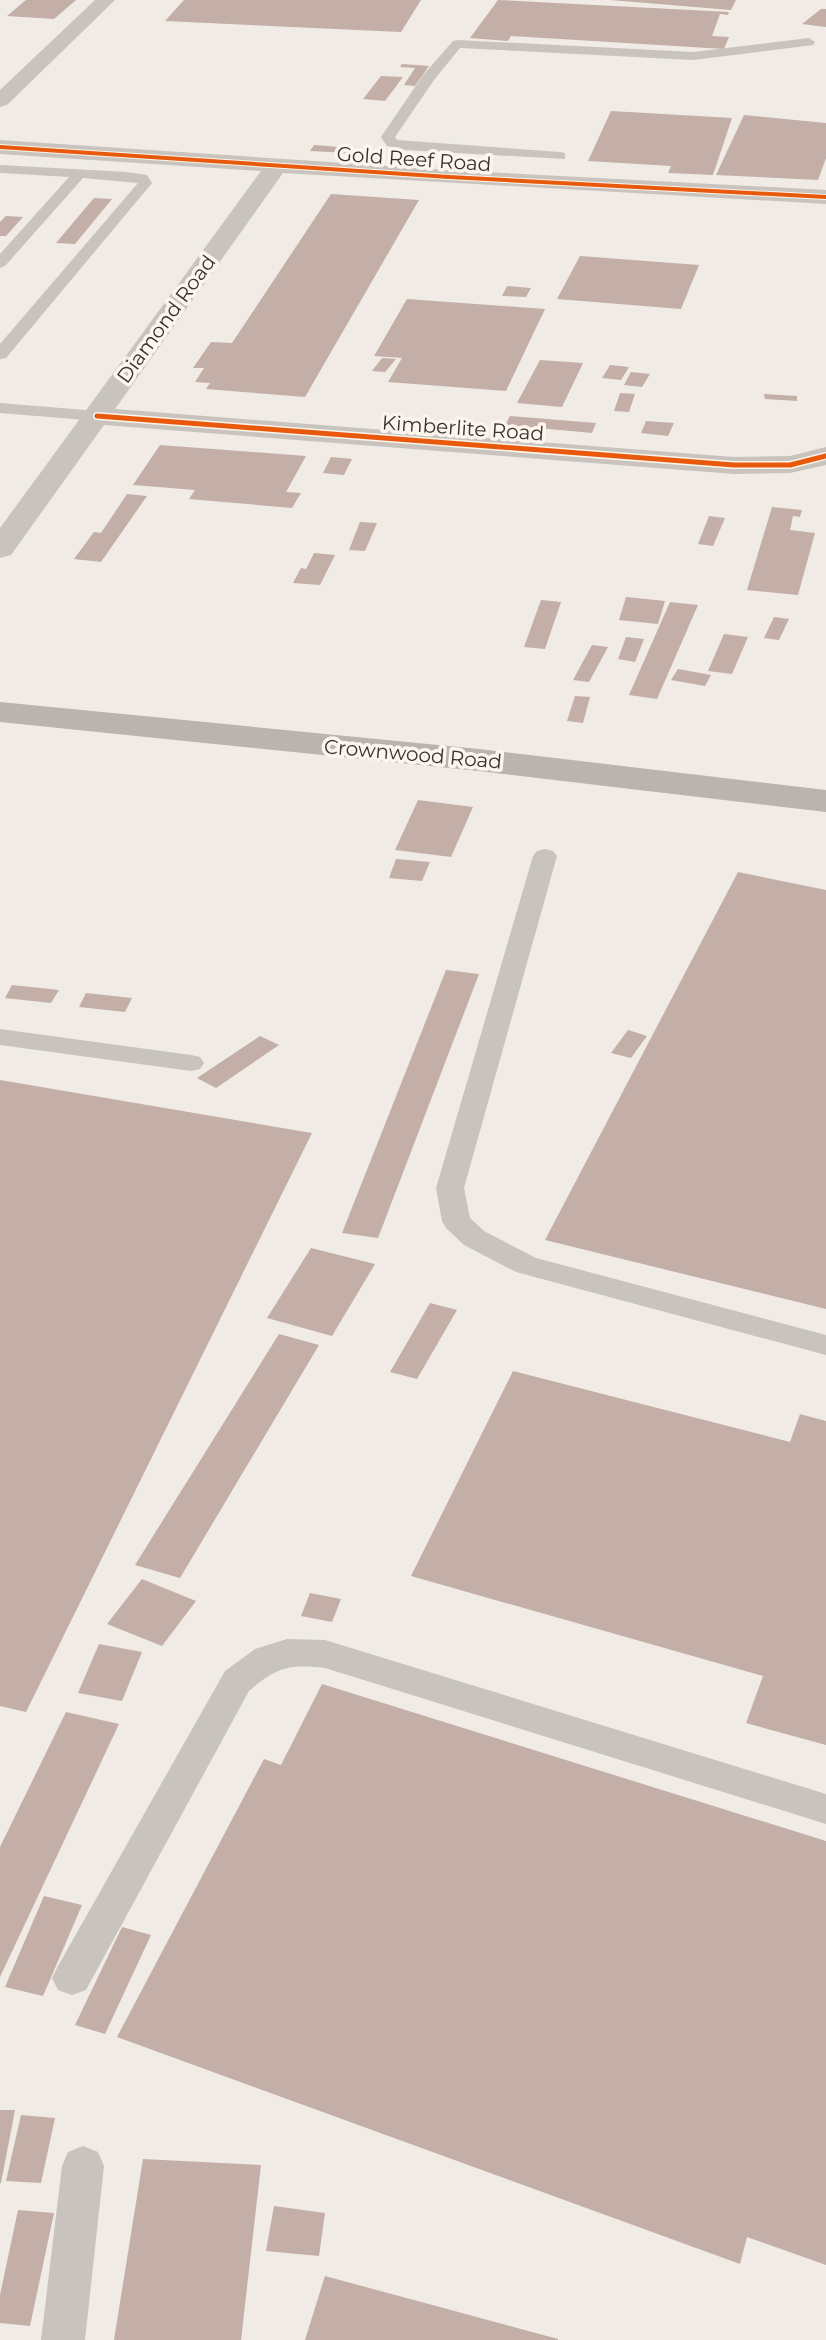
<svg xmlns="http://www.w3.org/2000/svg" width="826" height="2340" font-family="Montserrat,sans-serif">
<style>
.building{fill:#c3afa7}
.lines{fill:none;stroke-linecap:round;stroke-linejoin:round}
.lane{fill:#c9c3be;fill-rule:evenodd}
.street{fill:#c9c3be;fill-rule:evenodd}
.secondary{fill:#bab3ae;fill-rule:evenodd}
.cycleway-far1-casing{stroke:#fbf5ee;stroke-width:6}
.cycleway-casing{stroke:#fbf5ee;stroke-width:8}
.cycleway-far1{stroke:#e8590c;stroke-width:4}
.cycleway{stroke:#e8590c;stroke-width:5}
.labels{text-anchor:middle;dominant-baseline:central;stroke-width:7;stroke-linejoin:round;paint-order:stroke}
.far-street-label{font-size:20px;fill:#3b302b;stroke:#fbf5ee}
</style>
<rect width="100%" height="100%" fill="#f0ebe5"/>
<g class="building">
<path d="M26,0H76L54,19L7,16Z"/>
<path d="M184,0H421L401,32L165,21Z"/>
<path d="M498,0L729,12L728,15L720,14L712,36L729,37L724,49L511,36L508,41L470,38Z"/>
<path d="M610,0H736L731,10Z"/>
<path d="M821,9H826V27L802,24Z"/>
<path d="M402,64L417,65L429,66L415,86L404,85L415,68L400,67Z"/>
<path d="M381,76L403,77L385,101L363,99Z"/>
<path d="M611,111L732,118L713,175L668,173L671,166L588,161Z"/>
<path d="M744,115L826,123V158L818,180L716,175Z"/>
<path d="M314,145L352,148L348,153L310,151Z"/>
<path d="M331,194L419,200L305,397L206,389L210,383L195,382L204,368H193L211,342L232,343Z"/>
<path d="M94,198L112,199L75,244L56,243Z"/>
<path d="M6,216L23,217L6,236H0V222Z"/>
<path d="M580,256L699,265L681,309L557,299Z"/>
<path d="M507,286L531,288L526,297L502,296Z"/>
<path d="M407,299L545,309L506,391L388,382L402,358L374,356Z"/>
<path d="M382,358L396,359L385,372L372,371Z"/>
<path d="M540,360L583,363L562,407L517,403Z"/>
<path d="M610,365L629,367L621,380L602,378Z"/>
<path d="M631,372L650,374L642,387L624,385Z"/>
<path d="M620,393L635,394L629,412L614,411Z"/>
<path d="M764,394L797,396V401L765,399Z"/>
<path d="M510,416L596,423L592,433L505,425Z"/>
<path d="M646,421L674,423L668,436L641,433Z"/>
<path d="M160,445L306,456L286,492L301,493L292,508L189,499L195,490L133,485Z"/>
<path d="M331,457L352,459L344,475L323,473Z"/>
<path d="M127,494L147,496L101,562L74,559L94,532L101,533Z"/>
<path d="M772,507L802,510L800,517L793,516L790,530L815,533L798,595L747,590Z"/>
<path d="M709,516L725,518L713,546L698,544Z"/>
<path d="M360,522L377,523L365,551L349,550Z"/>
<path d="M314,553L335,555L320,585L293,583L301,568L306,569Z"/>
<path d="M626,597L665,601L658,624L619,620Z"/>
<path d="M541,600L561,602L545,649L524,647Z"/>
<path d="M670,602L698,605L657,699L629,695Z"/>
<path d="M774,617L789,619L779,640L764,638Z"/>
<path d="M724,634L748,637L732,674L708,671Z"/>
<path d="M626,637L644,639L635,662L618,659Z"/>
<path d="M592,645L608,647L589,682L573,680Z"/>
<path d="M678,669L711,675L705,686L671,680Z"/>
<path d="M575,696L590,697L583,723L567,721Z"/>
<path d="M418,800L473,807L451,857L395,850Z"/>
<path d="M396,859L430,862L422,881L389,878Z"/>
<path d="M738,872L826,890V1309L545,1240Z"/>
<path d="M446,970L479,974L378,1238L342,1233Z"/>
<path d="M12,985L59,990L51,1003L5,998Z"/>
<path d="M86,993L132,998L125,1012L79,1007Z"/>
<path d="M628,1030L647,1036L631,1058L611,1053Z"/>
<path d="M260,1036L279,1045L216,1088L197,1078Z"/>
<path d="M0,1080L312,1133L26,1712L0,1706Z"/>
<path d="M311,1248L375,1264L332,1336L267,1318Z"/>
<path d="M430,1303L457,1310L417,1379L390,1372Z"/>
<path d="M279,1334L319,1345L180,1578L135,1565Z"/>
<path d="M513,1371L790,1442L800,1414L826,1421V1745L746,1723L763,1676L411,1576Z"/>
<path d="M142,1579L196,1601L162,1646L107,1624Z"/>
<path d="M310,1593L341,1599L332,1622L301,1616Z"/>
<path d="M99,1644L142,1652L122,1701L78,1693Z"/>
<path d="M322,1684L826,1841V2265L747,2237L740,2264L117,2037L264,1759L281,1765Z"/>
<path d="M66,1712L119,1724L0,1977V1847Z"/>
<path d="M44,1896L82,1905L43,1996L5,1987Z"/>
<path d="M122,1927L151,1935L105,2034L75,2025Z"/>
<path d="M0,2110H15L1,2183H0Z"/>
<path d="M21,2115L55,2118L41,2183L6,2181Z"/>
<path d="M143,2159L261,2165L241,2340H114Z"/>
<path d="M274,2206L325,2213L319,2256L266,2251Z"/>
<path d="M18,2210L54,2213L30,2326L0,2323V2295Z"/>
<path d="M325,2276L558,2339V2340H305Z"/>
</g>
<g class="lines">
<g class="lane">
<path d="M809,38L815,42L813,45L693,60L460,48L434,80L395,137L397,140L560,152L565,153V159L405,150L387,146L381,137L424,74L453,41L457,40L693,52Z"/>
<path d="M0,165L127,172L147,175L152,183L6,358L0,359V344L138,183L83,178L5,266L0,268V254L69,177L0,173Z"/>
<path d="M0,403L97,411L106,416L97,421L0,413Z"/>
<path d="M545,849L553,851L557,856L464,1188L470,1218L484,1231L536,1258L826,1335V1355L516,1272L464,1245L446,1228L442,1221L436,1188L533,856L537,851Z"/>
<path d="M0,1029L191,1055L200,1057L204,1063L200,1069L191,1071L0,1045Z"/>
<path d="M287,1639L325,1640L826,1794V1824L325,1668C289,1664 277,1667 249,1691L86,1990L72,1995L58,1990L52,1978L58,1966L225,1671L255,1649Z"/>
<path d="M83,2146L98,2152L104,2166L85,2340H41L62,2166L68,2152Z"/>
</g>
<g class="street">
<path d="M95,0H115L7,105L0,107V90Z"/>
<path d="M0,140L449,170L826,190V204L283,173L115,409L734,457L790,456L826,447V465L790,473L734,474L104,425L11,555L0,558V528L261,171L0,154Z"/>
</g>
<path class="secondary" d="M0,702L479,749L826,790V812L479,771L0,722Z"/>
<defs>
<path id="cycleway-far1" d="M0,147L449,177L826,197"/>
<path id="cycleway" d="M97,416L734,465H790L826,456"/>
</defs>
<use href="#cycleway-far1" class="cycleway-far1-casing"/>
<use href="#cycleway" class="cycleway-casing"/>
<use href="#cycleway-far1" class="cycleway-far1"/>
<use href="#cycleway" class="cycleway"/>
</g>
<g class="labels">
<g class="far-street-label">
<text transform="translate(414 159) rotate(4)">Gold Reef Road</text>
<text transform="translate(166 319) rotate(-54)">Diamond Road</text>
<text transform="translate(463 428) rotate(4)">Kimberlite Road</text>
<text transform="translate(413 754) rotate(5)">Crownwood Road</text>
</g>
</g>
</svg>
